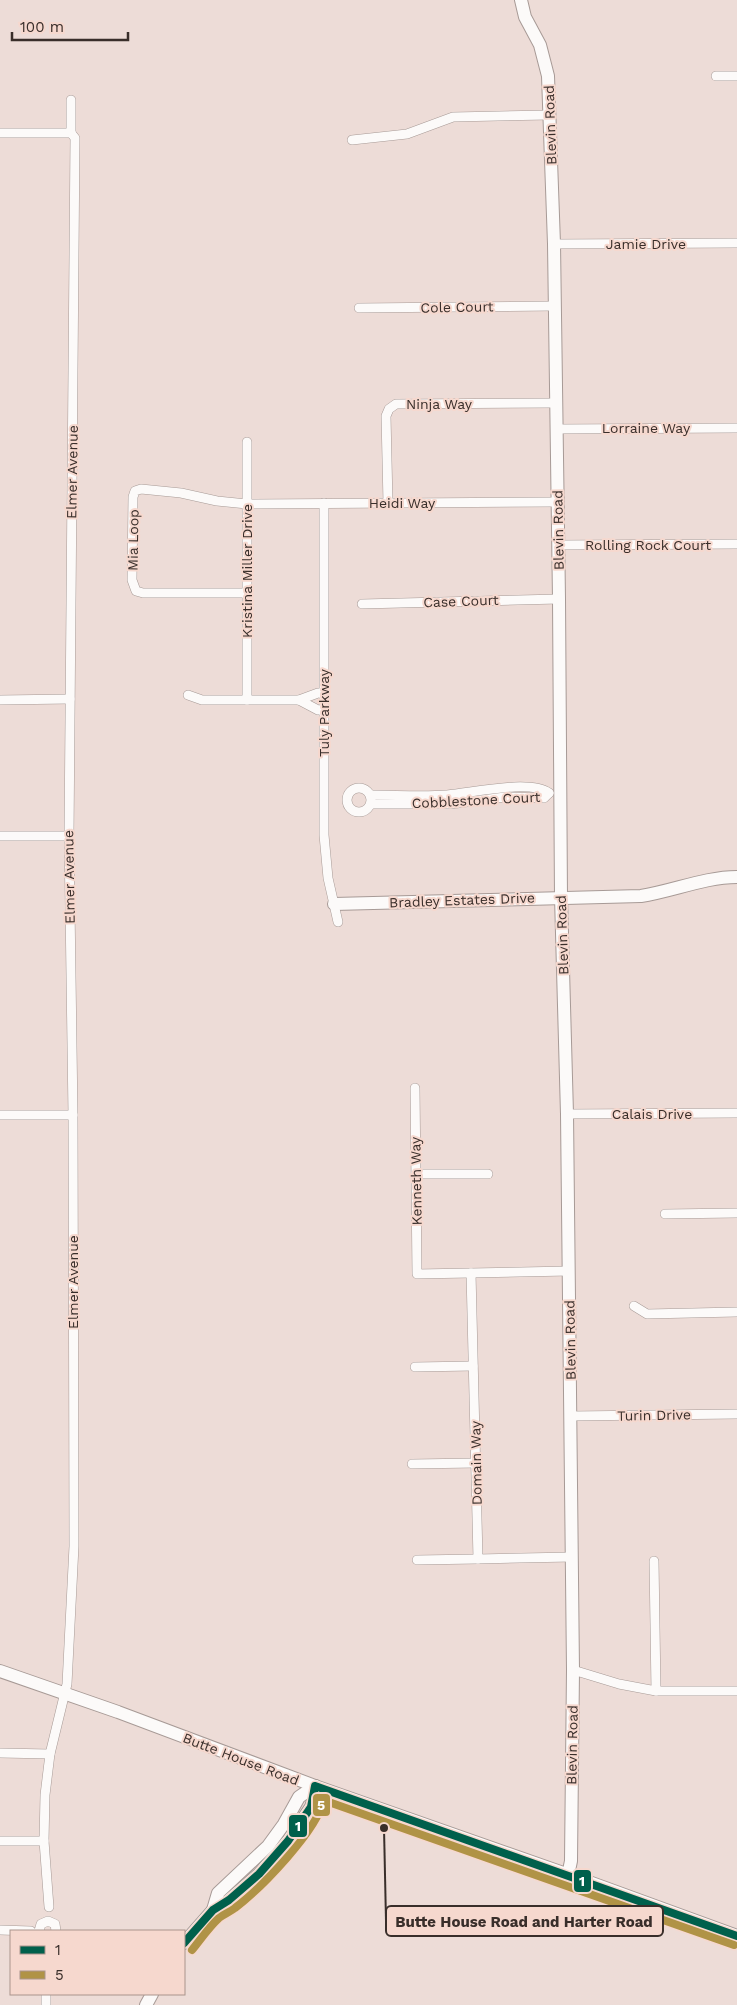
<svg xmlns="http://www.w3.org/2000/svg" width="737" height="2005" font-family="'Work Sans',sans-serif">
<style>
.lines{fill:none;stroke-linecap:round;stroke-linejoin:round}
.street-casing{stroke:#a79a96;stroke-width:10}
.secondary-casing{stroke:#a79a96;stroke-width:14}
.street{stroke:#fcfaf9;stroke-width:9}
.secondary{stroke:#fcfaf9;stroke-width:12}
.bus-1-casing{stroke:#f6d8ce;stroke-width:11}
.bus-2-casing{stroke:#f6d8ce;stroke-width:11}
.bus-1{stroke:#00604c;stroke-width:8}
.bus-2{stroke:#b09346;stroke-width:8}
.labels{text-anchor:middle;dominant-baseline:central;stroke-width:4;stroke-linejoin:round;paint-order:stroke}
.street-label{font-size:14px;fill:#392e2a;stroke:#f6d8ce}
.leader{fill:none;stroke:#392e2a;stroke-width:2}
.callout-dot{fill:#392e2a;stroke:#f6d8ce;stroke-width:2}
.callout{fill:#f6d8ce;stroke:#392e2a;stroke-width:2}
.callout-label{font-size:15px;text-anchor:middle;font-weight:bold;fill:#392e2a}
.line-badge{stroke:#f6d8ce;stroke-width:2}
.badge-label{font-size:14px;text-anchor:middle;font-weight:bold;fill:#fff}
</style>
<rect width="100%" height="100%" fill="#eddcd7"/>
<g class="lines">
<defs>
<g id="street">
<path d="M716,76H737"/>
<path d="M0,133H71L75,138L69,836L73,1115L74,1546L67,1684L50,1754L45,1795L44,1841L49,1907"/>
<path d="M71,133V100"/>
<path d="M352,140L407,134L453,117L549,115"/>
<path d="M554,244L737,243"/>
<path d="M359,308L555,306"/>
<path d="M556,429L737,428"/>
<path d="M324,503V835L328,878L338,922"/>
<path d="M388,503L386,416L389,409L396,404L556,403"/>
<path d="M558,545L737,544"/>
<path d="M247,593H143L136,591L132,580L133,497L135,491L141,489L181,493L217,501L247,504L557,502"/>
<path d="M362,604L559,599"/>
<path d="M188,695L202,700H299L318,693H324"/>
<path d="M0,700L70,699"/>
<path d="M247,700V442"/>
<path d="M299,700L318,710H324"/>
<circle cx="359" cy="800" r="12"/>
<path d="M371,795C396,795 422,797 447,795C472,793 530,779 549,793"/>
<path d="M371,804H451L505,797L544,798L549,793"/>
<path d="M0,836H69"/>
<path d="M415,1088L417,1274L569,1271"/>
<path d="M567,1114L737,1113"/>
<path d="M0,1115H73"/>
<path d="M416,1174H488"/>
<path d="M665,1214L737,1213"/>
<path d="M471,1273L478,1559L572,1557"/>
<path d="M634,1306L647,1314L737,1312"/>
<path d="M415,1367L473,1366"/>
<path d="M571,1416L737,1414"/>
<path d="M412,1464L476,1463"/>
<path d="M417,1560L478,1559"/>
<path d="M654,1561L656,1691"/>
<path d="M573,1670L619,1684L656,1691H737"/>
<path d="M0,1753L50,1754"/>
<path d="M0,1841H44"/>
<path d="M0,1930L31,1931"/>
<path d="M39,1931L41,1924L48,1921L55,1924L56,1931"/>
<path d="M46,2005V1994"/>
</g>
<g id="secondary">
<path d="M521,0L525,17L540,45L548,76L554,244L559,599L561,897L567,1114L573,1670L571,1861L568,1875"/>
<path d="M334,904L641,896C673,891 705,877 737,877"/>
<path d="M0,1671L118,1712L315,1786L589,1882L737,1936"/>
<path d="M213,1910L218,1893L268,1846L284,1824L299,1797L315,1786"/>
<path d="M184,1943L213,1910L229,1900L259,1874L288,1841L311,1807L313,1801L315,1786"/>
<path d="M146,2005L152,1994"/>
</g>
</defs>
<use href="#street" class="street-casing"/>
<use href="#secondary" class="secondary-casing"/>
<use href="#street" class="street"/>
<use href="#secondary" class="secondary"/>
<defs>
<path id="bus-1" d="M184,1943L213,1910L229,1900L259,1874L288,1841L311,1807L315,1786L737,1936"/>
<path id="bus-2" d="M192,1950C201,1939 209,1927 219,1918C224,1914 230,1912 235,1908C260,1889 319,1829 323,1800L734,1945"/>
</defs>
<use href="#bus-1" class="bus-1-casing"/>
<use href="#bus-2" class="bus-2-casing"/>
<use href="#bus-1" class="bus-1"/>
<use href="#bus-2" class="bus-2"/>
</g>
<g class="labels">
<g class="street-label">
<text transform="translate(550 125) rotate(-92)">Blevin Road</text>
<text x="646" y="244">Jamie Drive</text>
<text transform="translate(457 307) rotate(-1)">Cole Court</text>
<text x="439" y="404">Ninja Way</text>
<text x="646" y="428">Lorraine Way</text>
<text transform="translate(72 472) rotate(-89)">Elmer Avenue</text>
<text x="402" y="503">Heidi Way</text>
<text transform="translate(558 530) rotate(-91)">Blevin Road</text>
<text transform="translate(133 540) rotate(-89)">Mia Loop</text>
<text x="648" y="545">Rolling Rock Court</text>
<text transform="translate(247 571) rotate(-90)">Kristina Miller Drive</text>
<text transform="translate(461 601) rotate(-2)">Case Court</text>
<text transform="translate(324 713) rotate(-90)">Tuly Parkway</text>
<text transform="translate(476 800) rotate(-3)">Cobblestone Court</text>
<text transform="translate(69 877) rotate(-91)">Elmer Avenue</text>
<text transform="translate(462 900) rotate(-2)">Bradley Estates Drive</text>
<text transform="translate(562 935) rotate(-92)">Blevin Road</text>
<text x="652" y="1114">Calais Drive</text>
<text transform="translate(416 1181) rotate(-91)">Kenneth Way</text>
<text transform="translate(73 1282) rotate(-90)">Elmer Avenue</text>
<text transform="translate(570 1340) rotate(-91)">Blevin Road</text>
<text transform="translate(654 1415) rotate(-1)">Turin Drive</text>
<text transform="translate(476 1463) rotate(-91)">Domain Way</text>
<text transform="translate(572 1745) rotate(-89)">Blevin Road</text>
<text transform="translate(241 1759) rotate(21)">Butte House Road</text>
</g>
</g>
<path class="leader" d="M384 1828L386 1921"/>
<circle class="callout-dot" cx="384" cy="1828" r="5"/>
<rect class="callout" x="386" y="1906" width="277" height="30" rx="5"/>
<g class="callout-label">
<text x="524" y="1927">Butte House Road and Harter Road</text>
</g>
<g class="line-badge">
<rect x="312" y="1793" width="19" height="24" rx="5" fill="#b09346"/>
<rect x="288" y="1814" width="20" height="24" rx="5" fill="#00604c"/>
<rect x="573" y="1869" width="19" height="24" rx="5" fill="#00604c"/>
</g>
<g class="badge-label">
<text x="321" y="1810">5</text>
<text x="298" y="1831">1</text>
<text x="582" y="1886">1</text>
</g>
<rect x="10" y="1930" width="175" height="65" fill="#f6d8ce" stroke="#aa948c"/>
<rect x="20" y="1946" width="25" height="8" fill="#00604c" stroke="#aa948c"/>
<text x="55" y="1955" font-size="15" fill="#392e2a">1</text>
<rect x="20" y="1971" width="25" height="8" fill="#b09346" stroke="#aa948c"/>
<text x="55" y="1980" font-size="15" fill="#392e2a">5</text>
<path d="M12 32v8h116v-8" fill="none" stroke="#392e2a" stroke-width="2.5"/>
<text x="20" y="32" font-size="15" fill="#392e2a" stroke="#f6d8ce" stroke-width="4" paint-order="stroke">100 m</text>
</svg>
